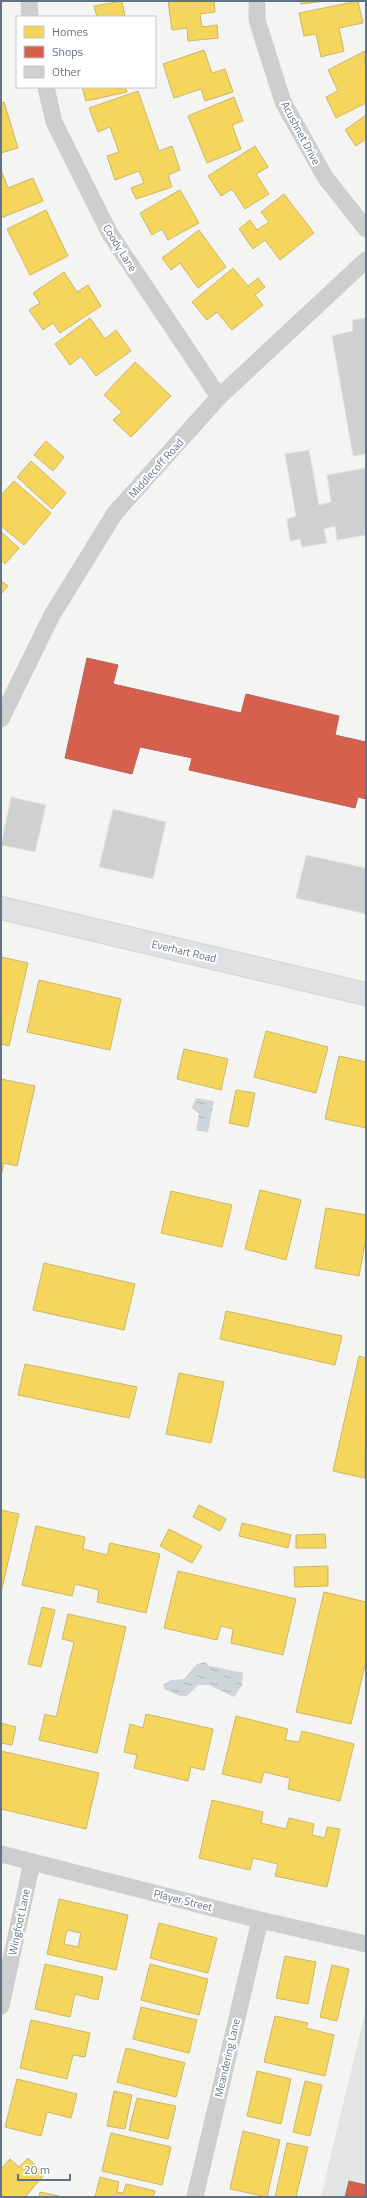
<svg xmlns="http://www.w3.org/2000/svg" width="367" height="2198" font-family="'Titillium Web',sans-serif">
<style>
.built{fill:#e4e6e5}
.water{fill:url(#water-ripples)}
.homes{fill:#f6d55c;stroke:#cab868;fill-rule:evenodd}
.shops{fill:#d6604d;stroke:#b3665e}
.building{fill:#cfd0d0;stroke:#e3e3e2}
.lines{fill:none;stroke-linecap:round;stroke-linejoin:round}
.major-casing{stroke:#d1d2d1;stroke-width:24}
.minor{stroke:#cdcfcf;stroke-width:17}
.major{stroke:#e0e1e2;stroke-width:22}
.labels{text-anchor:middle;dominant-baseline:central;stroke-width:4;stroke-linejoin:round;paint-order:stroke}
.street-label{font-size:11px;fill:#627484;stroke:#fff}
</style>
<defs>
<pattern id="water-ripples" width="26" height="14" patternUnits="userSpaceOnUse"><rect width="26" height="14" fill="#ced6d9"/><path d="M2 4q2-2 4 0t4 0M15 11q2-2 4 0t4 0" fill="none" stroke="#abb2b6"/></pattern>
</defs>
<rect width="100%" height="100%" fill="#f4f4f2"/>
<path class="built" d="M366,2008V2197H321Z"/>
<g class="water">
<path d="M196,1098L214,1101L208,1132L196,1130L199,1114L192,1108Z"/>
<path d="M205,1662L209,1666C221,1667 231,1672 243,1672L242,1685L234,1697L209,1685H198L187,1696H180L164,1689V1684L171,1680L184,1679L197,1664Z"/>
</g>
<g class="homes">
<path d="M122,1L125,17H97L94,6Z"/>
<path d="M168,1H214L215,12L200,14L202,27L217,25L218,38L188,41L187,28L172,30Z"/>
<path d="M301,1H325L301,4Z"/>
<path d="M358,1L363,23L339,28L344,51L321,57L316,34L304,36L299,13Z"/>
<path d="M204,50L212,73L225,69L233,92L205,101L201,89L174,98L163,64Z"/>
<path d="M365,51L366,103L336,118L326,97L338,91L328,70Z"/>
<path d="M82,87H125L127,92L86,101Z"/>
<path d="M138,91L159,151L172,146L180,170L168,175L172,187L136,199L131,188L144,183L139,171L115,180L107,156L119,152L110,127L98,132L89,108Z"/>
<path d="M234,97L243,121L232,125L241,149L207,163L188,116Z"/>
<path d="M4,102L18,148L1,153V103Z"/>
<path d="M366,115V139L356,146L345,130Z"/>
<path d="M255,146L268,167L256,174L269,194L245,209L232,189L221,196L208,176Z"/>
<path d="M1,170L8,188L33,178L43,201L1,218Z"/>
<path d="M180,190L199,223L168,240L162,229L152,235L140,213Z"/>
<path d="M284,194L314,233L280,260L265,240L253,249L239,229L250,220L257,230L269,222L261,212Z"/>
<path d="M46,210L68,256L30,275L7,229Z"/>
<path d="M199,230L226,267L198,288L180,263L171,270L162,258Z"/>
<path d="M233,268L248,286L258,278L265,287L255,295L263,305L232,330L217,312L207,320L192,302Z"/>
<path d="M64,272L77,292L88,285L101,306L60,333L53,323L43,330L29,310L40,303L33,293Z"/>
<path d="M90,318L105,339L116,330L131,351L96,376L81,356L70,365L55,344Z"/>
<path d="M135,362L171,396L131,437L113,420L122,412L104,395Z"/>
<path d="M46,441L64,457L53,471L34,455Z"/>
<path d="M31,461L66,493L52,509L17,477Z"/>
<path d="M14,481L51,513L24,545L1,526V495Z"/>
<path d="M1,532L19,548L5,564L1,560Z"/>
<path d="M1,581L8,586L1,594Z"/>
<path d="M1,957L28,963L9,1046L1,1044Z"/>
<path d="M39,980L121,999L110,1050L27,1032Z"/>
<path d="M266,1031L328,1047L316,1093L254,1077Z"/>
<path d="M184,1049L228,1059L221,1090L177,1079Z"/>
<path d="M339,1056L366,1062V1128L325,1119Z"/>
<path d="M1,1079L35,1086L17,1166L4,1163L1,1176Z"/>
<path d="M236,1090L255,1093L248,1127L229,1123Z"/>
<path d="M260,1190L301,1200L286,1260L245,1249Z"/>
<path d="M171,1191L232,1205L222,1247L161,1233Z"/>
<path d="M326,1208L366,1215V1238L359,1276L315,1268Z"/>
<path d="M44,1263L135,1284L124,1330L33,1310Z"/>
<path d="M226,1311L342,1336L335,1365L220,1339Z"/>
<path d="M359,1356L366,1358L365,1478L333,1471Z"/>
<path d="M25,1364L137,1387L129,1418L18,1395Z"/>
<path d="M179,1373L224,1382L211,1443L166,1434Z"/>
<path d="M199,1505L226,1519L220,1531L193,1517Z"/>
<path d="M1,1510L19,1514L1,1593Z"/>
<path d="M242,1523L291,1535L288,1548L239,1536Z"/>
<path d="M36,1526L85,1537L83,1549L107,1555L110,1543L160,1554L146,1613L97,1602L99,1590L75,1584L72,1596L22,1585Z"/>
<path d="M169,1529L202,1546L192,1563L160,1546Z"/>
<path d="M325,1534L326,1548H296V1535Z"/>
<path d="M328,1566V1586L295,1587L294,1567Z"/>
<path d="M178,1571L296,1599L283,1655L231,1643L233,1629L221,1626L217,1640L164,1628Z"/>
<path d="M324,1592L366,1602V1661L351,1724L296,1712Z"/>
<path d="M42,1607L55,1610L41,1667L28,1664Z"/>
<path d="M68,1614L126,1627L97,1753L39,1740L45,1714L56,1717L74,1642L62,1639Z"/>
<path d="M146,1714L213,1729L204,1770L191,1767L188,1781L134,1768L137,1755L124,1752L130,1724L143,1728Z"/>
<path d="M236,1716L288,1729L285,1740L299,1742L302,1731L354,1744L340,1801L288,1789L290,1778L276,1775L264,1772L261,1783L222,1774Z"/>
<path d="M1,1723L16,1727L12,1745L1,1743Z"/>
<path d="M1,1751L99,1773L86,1829L1,1809Z"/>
<path d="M212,1800L263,1812L261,1823L286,1829L289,1818L314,1824L312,1835L325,1838L327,1827L340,1829L327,1887L275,1876L278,1864L253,1858L250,1870L199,1858Z"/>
<path d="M59,1899L128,1915L116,1970L47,1954ZM67,1930L81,1933L78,1947L64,1944Z"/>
<path d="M159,1923L217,1938L208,1973L150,1958Z"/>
<path d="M285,1956L316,1962L308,2004L276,1998Z"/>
<path d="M45,1964L103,1977L98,2000L75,1994L70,2017L35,2009Z"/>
<path d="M150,1964L208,1979L199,2015L141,2000Z"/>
<path d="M332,1965L349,1969L337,2021L320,2017Z"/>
<path d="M141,2007L197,2020L189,2053L133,2039Z"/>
<path d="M275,2016L308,2023L306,2028L334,2035L325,2076L264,2062Z"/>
<path d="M31,2020L90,2033L85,2057L73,2055L67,2079L20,2068Z"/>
<path d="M126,2048L185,2063L176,2097L117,2082Z"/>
<path d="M257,2071L291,2079L281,2124L247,2116Z"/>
<path d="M17,2079L77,2094L71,2118L47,2112L41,2136L5,2127Z"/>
<path d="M305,2081L322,2085L310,2136L293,2132Z"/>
<path d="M114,2091L132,2095L125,2129L107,2126Z"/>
<path d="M137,2098L176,2106L168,2139L129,2130Z"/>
<path d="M243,2131L280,2140L267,2197L230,2189Z"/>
<path d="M111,2133L171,2147L162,2185L102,2171Z"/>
<path d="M287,2143L308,2147L296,2197H275Z"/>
<path d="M28,2158L45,2174L25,2197H1V2169L10,2159L19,2167Z"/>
<path d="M100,2177L119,2182L117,2192L123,2193L126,2184L155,2191L153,2197H95Z"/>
<path d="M40,2192L59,2196V2197H39Z"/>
</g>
<g class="shops">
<path d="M87,658L118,665L113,684L241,713L246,694L339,716L335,735L366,742V799L358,797L355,808L189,770L192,758L140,747L132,774L65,758Z"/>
<path d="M349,2181L366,2185V2197H345Z"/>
</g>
<g class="building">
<path d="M366,318V454L353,456L332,336L353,331L352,320Z"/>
<path d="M309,450L319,505L331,502L327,475L366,468V535L337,540L335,526L324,529L327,543L302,547L300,539L290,541L287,519L296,516L285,454Z"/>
<path d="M11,797L46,805L35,852L1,845Z"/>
<path d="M113,809L166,822L153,879L99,867Z"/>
<path d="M306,855L366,868V914L296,898Z"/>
</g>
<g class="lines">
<defs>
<path id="major" d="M1,908L366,994"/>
</defs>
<use href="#major" class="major-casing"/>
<g class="minor">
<path d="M29,1L30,17"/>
<path d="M257,1V20L283,102L325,177L366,229"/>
<path d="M46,87L54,122L110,234L219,397"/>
<path d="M1,719L52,615L115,513L219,397L366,260"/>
<path d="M1,1854L260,1920L366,1944"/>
<path d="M1,2006L32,1862"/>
<path d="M195,2197L260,1920"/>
</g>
<use href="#major" class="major"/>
</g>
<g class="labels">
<g class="street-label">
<text transform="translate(301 133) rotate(62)">Acushnet Drive</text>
<text transform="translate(120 248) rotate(58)">Coody Lane</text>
<text transform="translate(156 468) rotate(-48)">Middlecoff Road</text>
<text transform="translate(184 951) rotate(13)">Everhart Road</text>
<text transform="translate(183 1900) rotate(14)">Player Street</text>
<text transform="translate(19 1922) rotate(-78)">Wingfoot Lane</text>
<text transform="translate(227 2058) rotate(-77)">Meandering Lane</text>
</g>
</g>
<rect width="367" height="2198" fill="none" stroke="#627484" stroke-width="4"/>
<rect x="16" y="16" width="140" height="72" fill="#ffffff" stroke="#c0c7ce"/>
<rect x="24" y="26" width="20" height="12" fill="#f6d55c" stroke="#c0c7ce"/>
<text x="52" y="36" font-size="12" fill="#627484">Homes</text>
<rect x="24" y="46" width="20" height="12" fill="#d6604d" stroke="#c0c7ce"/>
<text x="52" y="56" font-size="12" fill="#627484">Shops</text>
<rect x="24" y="66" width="20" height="12" fill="#cfd0d0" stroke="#c0c7ce"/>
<text x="52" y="76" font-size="12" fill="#627484">Other</text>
<path d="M18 2174v6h52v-6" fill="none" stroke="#627484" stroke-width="2"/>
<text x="24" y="2174" font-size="12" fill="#627484" stroke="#ffffff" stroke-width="3" paint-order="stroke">20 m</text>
</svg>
